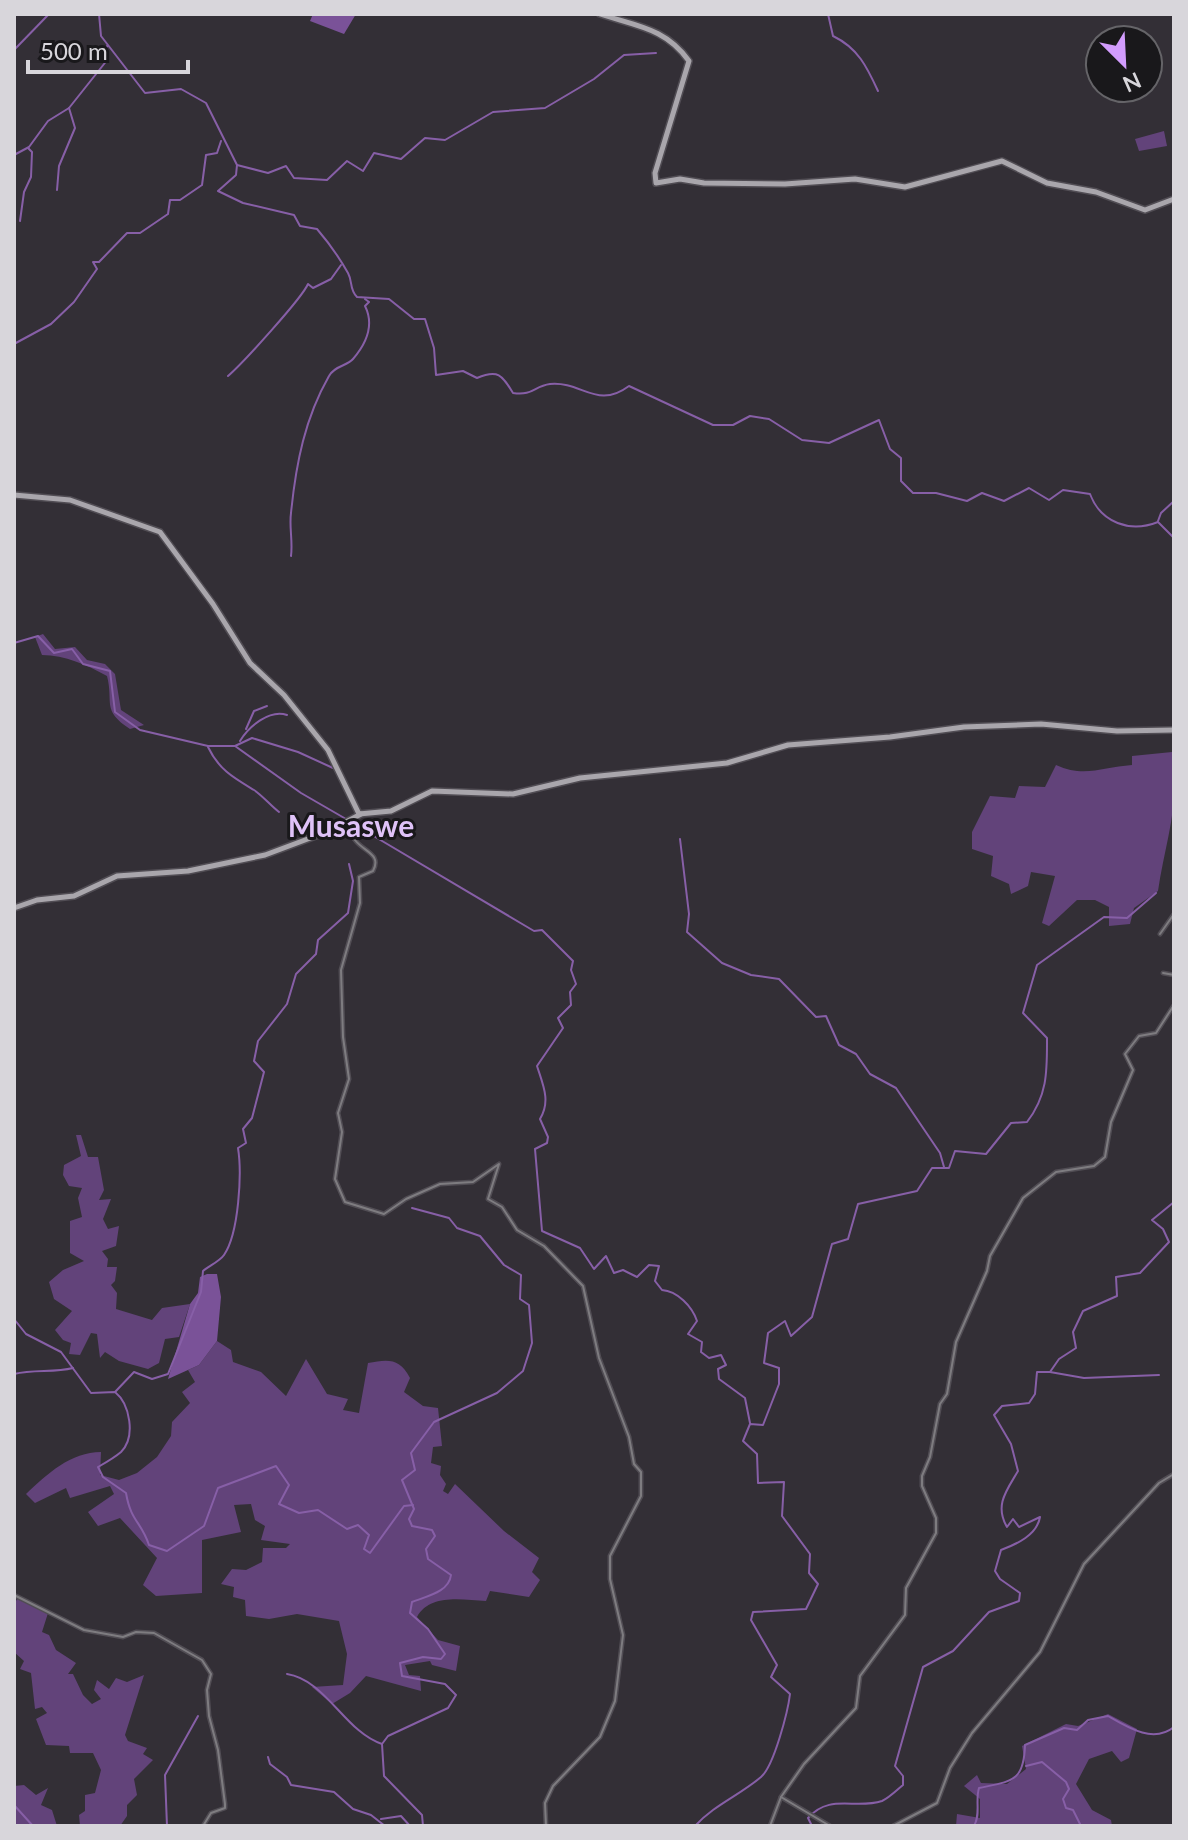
<svg xmlns="http://www.w3.org/2000/svg" width="1188" height="1840" font-family="Lato,sans-serif">
<style>
.green{fill:#62437a}
.forest{fill:#7a5298}
.lines{fill:none;stroke-linecap:round;stroke-linejoin:round}
.stream{stroke:#875fa7;stroke-width:2}
.street-casing{stroke:#514d54;stroke-width:5}
.secondary-casing{stroke:#514d54;stroke-width:8}
.street{stroke:#7e7c80;stroke-width:2}
.secondary{stroke:#a9a6ac;stroke-width:5}
.labels{text-anchor:middle;dominant-baseline:central;stroke-width:6;stroke-linejoin:round;paint-order:stroke}
.quarter-label{font-size:30px;font-weight:bold;fill:#dfc2f8;stroke:#19181b}
</style>
<rect width="100%" height="100%" fill="#332f36"/>
<g class="green">
<path d="M1164,131L1167,146L1139,151L1135,139Z"/>
<path d="M43,634L55,649L75,647L87,660L105,664L115,674L121,710L144,725L130,729C101,710 114,703 107,676C87,665 65,655 42,655L35,637Z"/>
<path d="M1172,752C1181,802 1165,843 1158,891L1134,908L1130,924L1109,926V907L1095,900H1077L1049,926L1042,923L1055,876L1031,872L1028,886L1011,894L1009,884L991,876L993,856L972,849V832L990,796L1015,798L1019,786L1045,787L1056,765C1084,778 1103,767 1132,765V756Z"/>
<path d="M76,1135H81L88,1157H98L104,1190L99,1200L111,1199L103,1219L108,1229L119,1226L116,1246L102,1251L108,1259L107,1267H117L115,1281L111,1285L117,1293L116,1309L152,1320L162,1308L190,1304L179,1337L165,1339L159,1363L148,1369L119,1361L105,1352L100,1358L97,1334L91,1333L80,1355L69,1354L71,1343L63,1340L55,1330L72,1311L54,1299L49,1282L63,1270L84,1261L70,1253V1221L82,1217L78,1198L82,1188L69,1186L63,1175L64,1165L81,1156Z"/>
<path d="M217,1341L231,1350L233,1362L261,1372L286,1396L306,1359L327,1394L348,1399L343,1410L359,1413L368,1363C388,1359 400,1358 410,1378L404,1392L423,1406L438,1408L442,1446L433,1447L431,1463L441,1466L440,1475L446,1484L443,1491L448,1494L455,1484L504,1531L539,1558L532,1572L540,1580L529,1597L490,1591L486,1601C463,1600 430,1593 417,1617L438,1640L460,1646L456,1671L432,1665L430,1661L405,1665L409,1675L420,1676L421,1691L366,1676L350,1693L332,1704L312,1687L343,1685L347,1654L339,1621L297,1614L269,1619L246,1616L245,1600L233,1597L234,1587L221,1584L232,1569L246,1570L262,1562L263,1548H286L290,1544L261,1540L265,1526L255,1520L251,1504L234,1505L241,1532L202,1540V1593L156,1596L143,1585L157,1558L120,1518L98,1526L88,1512L114,1494L110,1486L70,1498L66,1488L35,1503L26,1494C47,1474 71,1452 101,1452L100,1475L119,1480L137,1473L157,1457L171,1436L172,1422L190,1403L182,1392L195,1382L188,1370L199,1365Z"/>
<path d="M17,1599L48,1613L42,1632L49,1635L56,1650L76,1663L68,1674H73L83,1695L92,1704L101,1699L94,1690L97,1680L109,1689L116,1678L127,1682L144,1675L125,1735L128,1741L147,1748L143,1754L153,1760L134,1779L137,1795L127,1805V1816L120,1826H80L79,1815L85,1811V1795L95,1793L101,1770L93,1753H70L69,1746L46,1745L36,1719L47,1713L42,1707L35,1709L31,1673L20,1669L24,1661L14,1652V1605Z"/>
<path d="M1108,1714L1137,1729L1129,1758L1121,1762L1112,1751L1089,1759L1076,1784L1092,1810L1111,1820L1112,1826H956L957,1814L980,1818V1799L964,1786L977,1775L981,1783L1007,1784L1026,1769L1022,1746L1066,1724L1078,1726Z"/>
<path d="M24,1785L36,1795L48,1788L41,1805L52,1810L57,1826H14V1786Z"/>
</g>
<g class="forest">
<path d="M313,14H356L344,34L310,21Z"/>
<path d="M207,1274H217L221,1297L217,1341L199,1365L168,1379L190,1304L198,1293L200,1277Z"/>
</g>
<g class="lines">
<g class="stream">
<path d="M99,14L101,36L145,93L181,89L206,103L237,165L236,175L218,191L243,203L294,215L300,226L317,229C329,243 339,257 348,273C353,282 349,289 357,297L389,299L414,319H425L434,348L436,375L463,371L477,378C498,369 502,375 513,393C533,396 534,386 550,384C582,381 597,410 629,386L713,425H733L750,416L769,419L802,440L829,443L879,420L890,449L901,458V481L913,493H936L967,501L982,493L1004,501L1029,488L1049,500L1063,490L1090,494C1101,523 1130,533 1158,522L1174,538"/>
<path d="M828,14L833,36C858,48 867,67 878,91"/>
<path d="M14,50L49,14"/>
<path d="M14,155L29,147L48,121L69,108L108,59L107,46"/>
<path d="M237,165L268,173L286,166L294,178L327,180L347,161L363,171L374,153L401,159L425,138L445,140L493,112L545,108L594,79L624,55L656,53"/>
<path d="M57,190L59,166L75,128L69,108"/>
<path d="M20,221L24,192L31,177L32,152L28,148"/>
<path d="M14,344L51,324L74,302L97,269L93,262H99L127,233H140L168,214L170,200H180L202,185L206,155L217,153L221,141"/>
<path d="M228,376C243,363 302,298 308,284L313,288L331,279L341,265"/>
<path d="M1158,521L1161,513L1174,501"/>
<path d="M291,556C293,541 289,527 291,513C296,463 305,418 329,376C334,366 347,366 353,359C365,345 375,326 365,306L369,302L365,299"/>
<path d="M14,643L38,636L54,653L72,649L83,664L110,671L115,712L140,730L208,746H235L301,793L346,819"/>
<path d="M246,729L254,711L267,706"/>
<path d="M240,741C249,726 270,709 287,715"/>
<path d="M235,746L252,738L298,752L333,768"/>
<path d="M208,747C219,770 234,778 254,790C263,796 271,806 279,812"/>
<path d="M356,818L372,835L534,931L542,930L573,961L571,970L576,984L570,992L571,1005L558,1018L563,1028L537,1066C543,1085 551,1101 540,1119L548,1137L547,1143L535,1149L542,1231L580,1248L594,1269L606,1256L614,1273L623,1270L637,1277L649,1265L659,1266L655,1281L662,1290C677,1291 692,1306 697,1321L688,1334L702,1342L701,1352L709,1358L721,1355L726,1365L718,1369L719,1379L745,1398L750,1423"/>
<path d="M680,839L689,914L687,932L722,963L751,975L779,979L816,1017L826,1016L839,1045L856,1054L870,1074L896,1088L940,1153L944,1167"/>
<path d="M14,1319L26,1334L61,1352L91,1393L115,1392C130,1404 136,1437 121,1452C114,1458 105,1463 98,1467L103,1477L126,1493C131,1522 141,1521 149,1545L167,1551L204,1526L218,1488L276,1466L289,1485L279,1504L299,1513L318,1510L347,1529L358,1525L369,1535L364,1549L370,1553L404,1506L413,1505"/>
<path d="M1050,1372L1084,1378L1159,1375"/>
<path d="M14,1374C35,1369 53,1373 73,1368"/>
<path d="M115,1392L134,1372L152,1379L168,1374L201,1292L203,1271C209,1266 220,1261 224,1255C239,1233 242,1173 238,1148L246,1143L243,1129L252,1118L264,1072L254,1061L258,1041L287,1004L296,974L316,954L318,940L348,913L353,881L349,864"/>
<path d="M287,1674C326,1680 345,1732 382,1744L384,1776L422,1815L423,1826"/>
<path d="M382,1744L388,1736L448,1708L456,1695L445,1684L402,1676L400,1663L423,1657L441,1659L445,1654L428,1629L410,1613L412,1602C427,1596 449,1592 451,1575L428,1559L426,1549L435,1536L432,1530L412,1526L409,1519L414,1509L402,1480L415,1470L411,1453L434,1422L497,1393L523,1371L532,1343L529,1305L520,1299L521,1275L504,1265L480,1236L457,1228L449,1218L412,1208"/>
<path d="M268,1757L270,1764L287,1777L291,1785L334,1792L353,1809L371,1815L385,1826"/>
<path d="M1026,1766L1042,1762L1066,1782L1069,1789L1063,1799L1066,1808L1073,1810L1081,1826"/>
<path d="M14,1805L33,1826"/>
<path d="M381,1819L401,1816L410,1826"/>
<path d="M167,1826L165,1775L198,1716"/>
<path d="M695,1826C714,1805 740,1795 761,1777C774,1766 788,1711 790,1694L771,1677L777,1665L751,1620L753,1612L806,1609L818,1584L809,1573L810,1554L782,1516L784,1482L758,1483L757,1454L743,1441L750,1424L763,1425L779,1384V1368L764,1363L768,1333L785,1321L791,1336L812,1317L832,1244L848,1239L858,1204L917,1191L932,1168H949L955,1151L986,1154L1011,1123L1027,1122C1048,1095 1047,1070 1047,1038L1023,1013L1037,965L1104,917L1127,918L1156,893"/>
<path d="M812,1826L808,1818C830,1793 855,1810 882,1801C889,1798 897,1790 903,1785V1776L895,1766L923,1667L953,1651L989,1612L1019,1601L1020,1593L1000,1579L995,1571L1001,1550C1017,1544 1037,1535 1040,1517L1019,1527L1013,1519L1007,1527C994,1505 1007,1490 1018,1471L1011,1444L994,1415L1002,1406L1029,1403L1035,1394L1037,1372H1050L1059,1359L1076,1348L1073,1332L1083,1311L1117,1296L1116,1277L1140,1273L1169,1242L1163,1229L1152,1220L1174,1202"/>
<path d="M974,1826C981,1814 975,1801 979,1788C1012,1781 1024,1782 1025,1745L1064,1728L1077,1730L1088,1720L1108,1716C1127,1727 1153,1744 1174,1727"/>
</g>
<defs>
<g id="street">
<path d="M348,822C351,827 350,835 355,840C364,852 382,854 373,871L359,877L360,903L341,970L343,1037L349,1079L338,1113L342,1132L335,1179L345,1202L384,1214L406,1199L440,1184L473,1182L499,1164L488,1199L502,1207L517,1230L544,1246L583,1286L599,1358L629,1437L634,1464L641,1472V1496L610,1556V1579L623,1635L615,1701L600,1737L553,1786L545,1803L546,1826"/>
<path d="M1160,934L1174,914"/>
<path d="M1163,973L1174,975"/>
<path d="M14,1595L84,1630L123,1637L136,1632L154,1633L202,1660L211,1674L207,1690L209,1716L218,1750L225,1804V1808L211,1813L203,1826"/>
<path d="M781,1797L830,1826"/>
<path d="M770,1826L781,1797L804,1764L856,1708L860,1676L905,1615L906,1588L936,1533V1518L922,1486V1476L930,1457L940,1404L947,1394L956,1342L987,1271L990,1256L1023,1198L1056,1172L1094,1166L1105,1157L1111,1122L1133,1070L1125,1054L1139,1036L1156,1033L1174,1005"/>
<path d="M893,1826L937,1803L950,1768L972,1733L1040,1652L1084,1564L1159,1483L1174,1474"/>
</g>
<g id="secondary">
<path d="M600,14C636,26 666,28 689,61L655,173L656,183L680,179L704,183L785,184L855,179L905,187L1002,161L1047,183L1096,192L1145,210L1174,199"/>
<path d="M14,495L70,500L160,532L213,604L250,663L284,695L328,750L359,814L391,811L432,791L513,794L580,778L727,763L788,745L890,737L964,727L1041,724L1117,731L1174,730"/>
<path d="M14,908L37,900L74,896L117,876L188,871L265,855L329,831L361,814"/>
</g>
</defs>
<use href="#street" class="street-casing"/>
<use href="#secondary" class="secondary-casing"/>
<use href="#street" class="street"/>
<use href="#secondary" class="secondary"/>
</g>
<g class="labels">
<g class="quarter-label">
<text x="351" y="825">Musaswe</text>
</g>
</g>
<rect width="1188" height="1840" fill="none" stroke="#d8d6db" stroke-width="32"/>
<g transform="translate(1124 64) rotate(156)"><circle r="38" fill="#19181b" stroke="#656468" stroke-width="2"/>
<path d="M0-6L14 30L0 20L-14 30Z" fill="#d29cfd"/>
<text y="-12" font-size="22" font-weight="bold" text-anchor="middle" fill="#d8d6db">N</text>
</g>
<path d="M28 60v12h160v-12" fill="none" stroke="#d8d6db" stroke-width="4"/>
<text x="40" y="60" font-size="24" fill="#d8d6db" stroke="#19181b" stroke-width="6" paint-order="stroke">500 m</text>
</svg>
